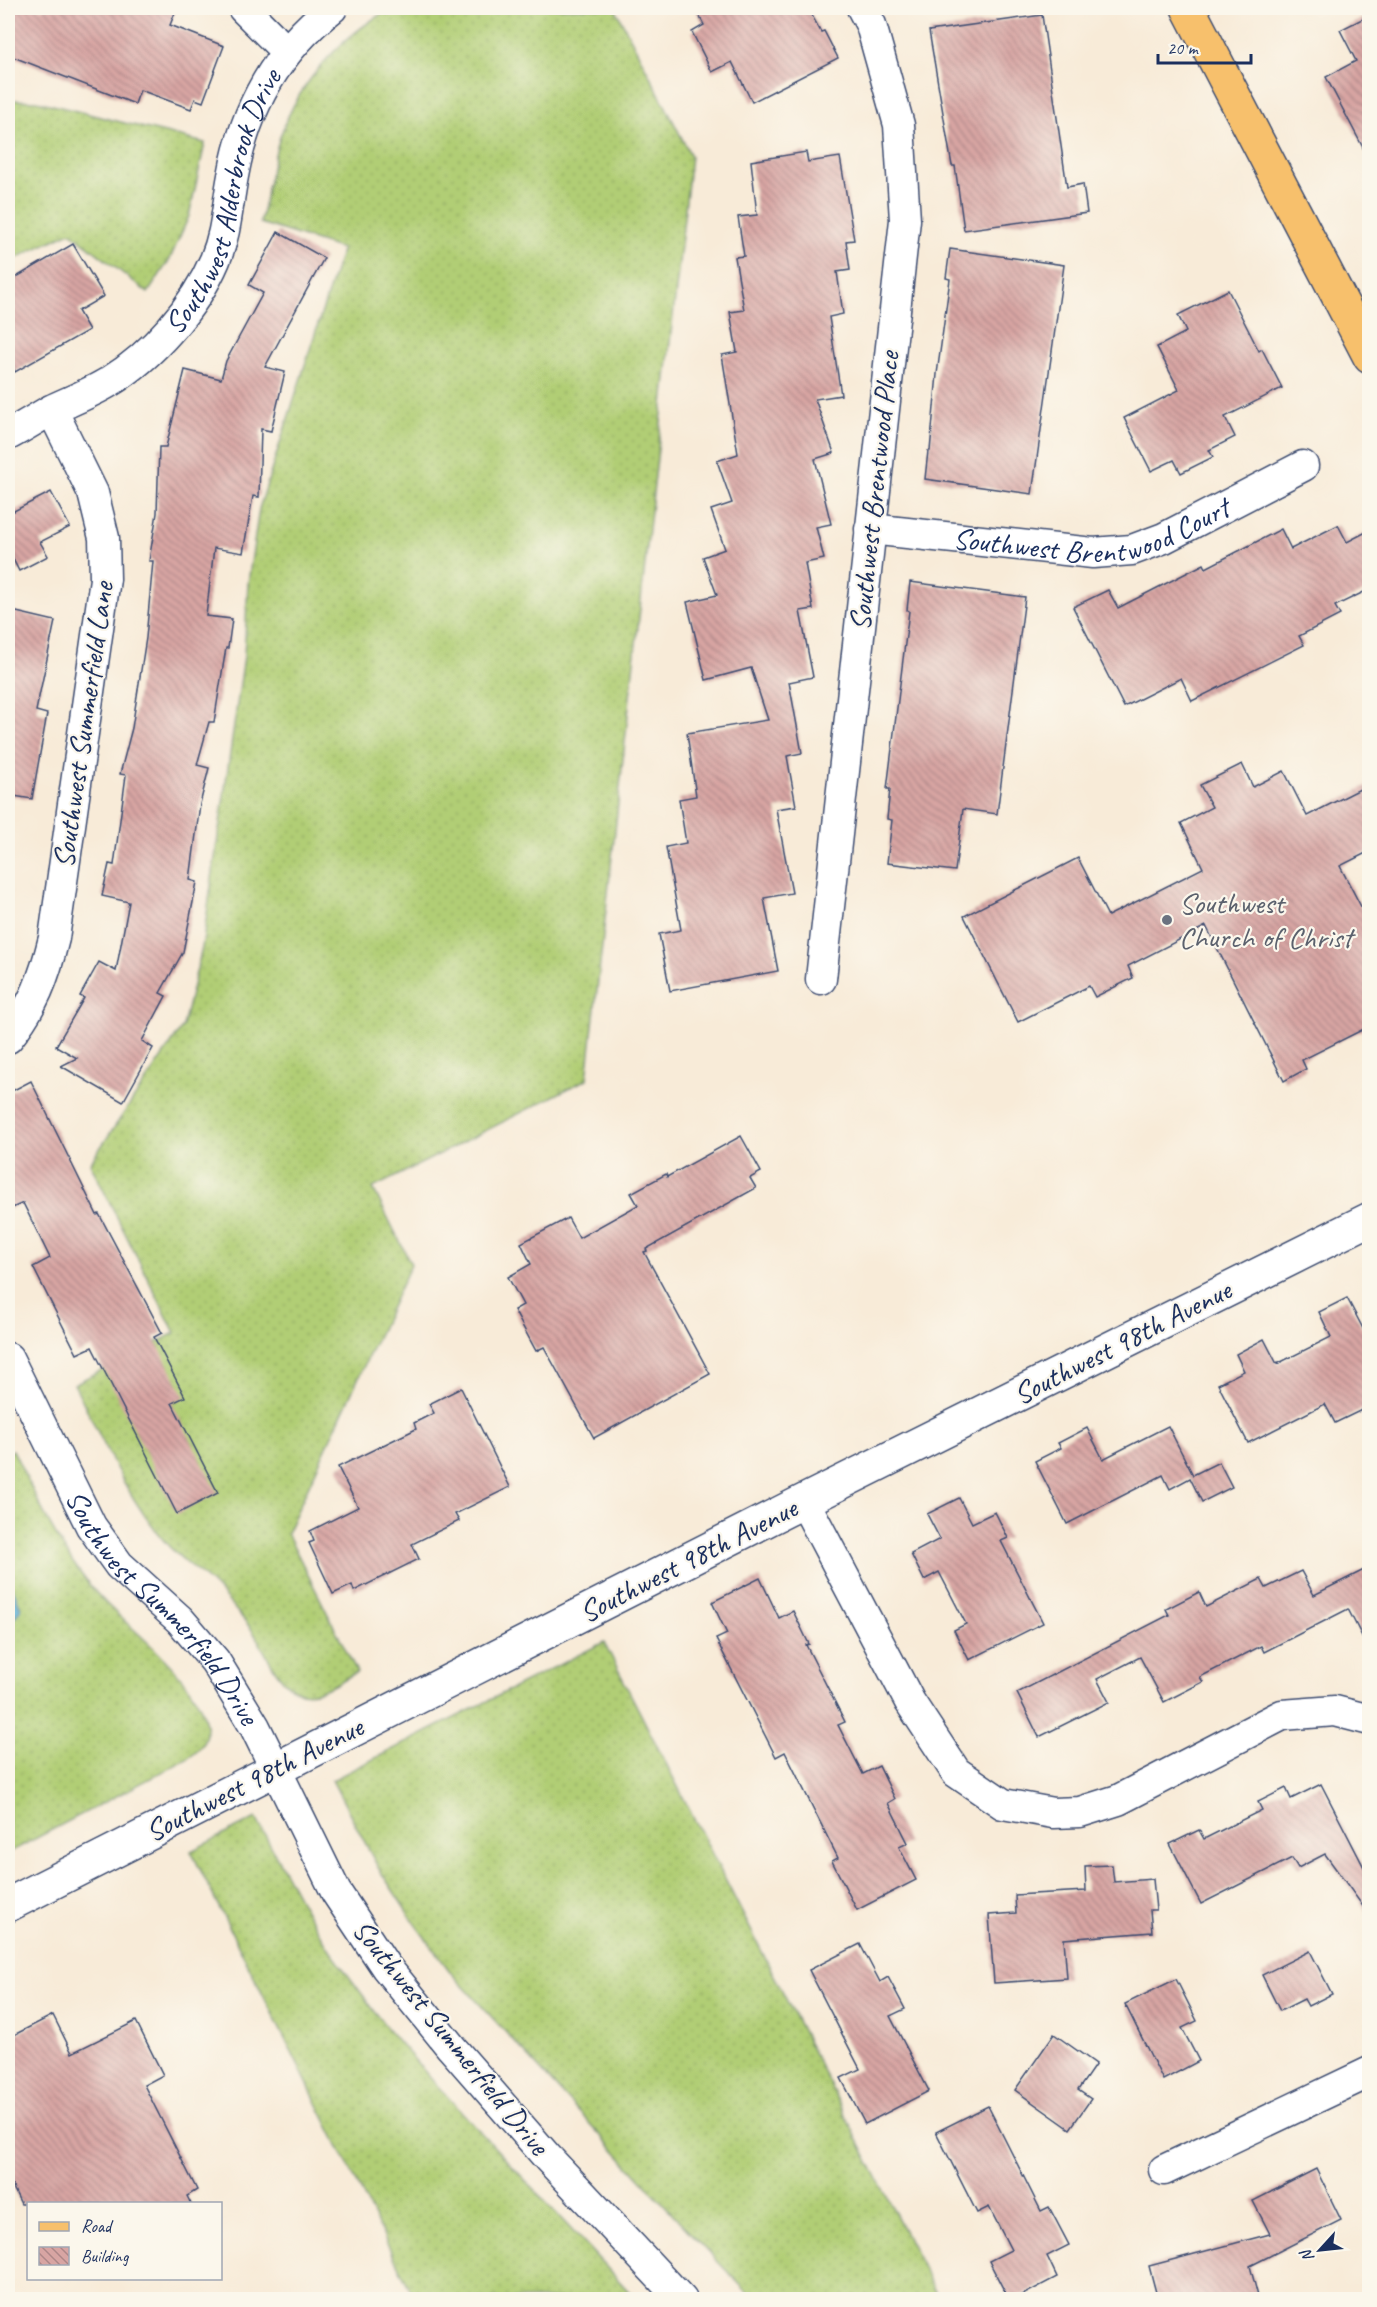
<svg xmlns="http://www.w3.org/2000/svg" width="1377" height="2307" font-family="Caveat,sans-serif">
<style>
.grass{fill:url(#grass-dots);stroke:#667e6a;stroke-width:1.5}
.water{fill:url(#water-waves);stroke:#3a709a;stroke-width:1.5}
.building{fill:url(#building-back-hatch)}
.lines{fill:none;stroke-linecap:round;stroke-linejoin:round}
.minor-casing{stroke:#3c4b70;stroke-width:33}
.tertiary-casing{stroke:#3c4b70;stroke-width:36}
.primary-casing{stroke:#3c4b70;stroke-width:36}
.minor{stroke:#fff;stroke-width:30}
.tertiary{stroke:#fff;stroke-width:33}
.primary{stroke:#f7c06c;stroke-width:33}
.worship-dot{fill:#6b7280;stroke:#fbf7ec;stroke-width:2}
.labels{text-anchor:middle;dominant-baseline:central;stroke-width:4.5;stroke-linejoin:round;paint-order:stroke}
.street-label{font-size:30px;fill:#1b2f5e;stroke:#fbf7ec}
.worship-label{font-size:30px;fill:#5b616d;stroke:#fbf7ec;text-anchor:start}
</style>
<defs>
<pattern id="grass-dots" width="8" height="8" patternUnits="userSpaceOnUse" patternTransform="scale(1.5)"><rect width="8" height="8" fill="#b1ce75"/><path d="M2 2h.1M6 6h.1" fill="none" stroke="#98b168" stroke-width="1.8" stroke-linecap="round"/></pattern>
<pattern id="water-waves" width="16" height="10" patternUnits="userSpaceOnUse" patternTransform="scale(1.5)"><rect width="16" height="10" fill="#58b0d5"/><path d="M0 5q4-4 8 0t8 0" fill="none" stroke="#4890b0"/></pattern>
<pattern id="building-back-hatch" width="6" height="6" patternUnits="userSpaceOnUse" patternTransform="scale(1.5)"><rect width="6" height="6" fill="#d8a5a3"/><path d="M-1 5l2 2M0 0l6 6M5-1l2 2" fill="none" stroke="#ae8788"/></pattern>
</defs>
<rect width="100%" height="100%" fill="#fbf7ec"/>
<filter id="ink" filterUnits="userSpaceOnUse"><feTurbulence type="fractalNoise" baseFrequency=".0167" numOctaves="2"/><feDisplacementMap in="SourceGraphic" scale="12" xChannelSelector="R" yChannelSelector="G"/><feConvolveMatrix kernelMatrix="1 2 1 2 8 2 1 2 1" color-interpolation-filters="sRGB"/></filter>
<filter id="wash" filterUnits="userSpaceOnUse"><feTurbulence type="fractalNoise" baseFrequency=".008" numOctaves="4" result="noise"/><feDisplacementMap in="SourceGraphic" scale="24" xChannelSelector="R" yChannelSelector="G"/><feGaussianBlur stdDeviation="1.35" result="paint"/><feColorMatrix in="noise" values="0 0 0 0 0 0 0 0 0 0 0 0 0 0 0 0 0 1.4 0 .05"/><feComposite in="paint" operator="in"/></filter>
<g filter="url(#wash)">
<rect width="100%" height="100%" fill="#f8ebd8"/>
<g class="grass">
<path d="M391,8H615L691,156L587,1079L373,1188L411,1264L287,1533L357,1672C340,1681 318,1698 298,1691C275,1682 264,1645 249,1626C238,1613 228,1600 216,1588C200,1572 180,1560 165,1542C125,1496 102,1438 74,1384L175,1333L90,1163L183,1026L202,948L244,656L248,583L259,509L342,249L260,223C266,198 270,172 277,147C293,87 339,38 391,8Z"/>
<path d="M8,100L37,101L205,143L189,216L170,259L148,293L70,232L8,262Z"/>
<path d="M13,1450C33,1491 52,1534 79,1571C90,1587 104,1602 118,1615C142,1637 234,1713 198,1750C195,1754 190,1756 187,1759L8,1853V1453Z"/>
<path d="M604,1642L939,2299H754L693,2236L452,1974L415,1924L379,1869L332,1780Z"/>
<path d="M256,1818L304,1908L334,1956L387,2028L432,2080L636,2299H415L191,1851Z"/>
</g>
<path class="water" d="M8,1585L14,1591L21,1609L8,1626Z"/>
<g id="blocks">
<g class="building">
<path d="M8,8H177L170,25L224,46L203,102L195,99L191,109L140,90L135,104L8,55Z"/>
<path d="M695,8H808L821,32L824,31L838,58L752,102L732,62L712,72L692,32L704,25Z"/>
<path d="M1042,15L1067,187L1083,184L1087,213L964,230L955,166H952L929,31Z"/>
<path d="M1370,15V161L1326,77L1356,61L1340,30Z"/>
<path d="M806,152L808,162L840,157L854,240L846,241L850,270L837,272L843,314L829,317L841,395L815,399L834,453L815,459L831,524L816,527L824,559L805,563L813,609L800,611L813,677L789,682L802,753L787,756L796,806L776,809L792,893L764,898L778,971L670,991L659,934L681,930L666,847L686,843L679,799L696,796L687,733L768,720L751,668L706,680L687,602L717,595L703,557L725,549L711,510L732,503L717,461L738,454L722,355L737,352L730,312L744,310L735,257L744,256L738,217L757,215L751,161Z"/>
<path d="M278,232L324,258L265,367L285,372L271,431L261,429L259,497L253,496L243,553L214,548L206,616L232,619L228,648H226L214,722H209L197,765L209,768L200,804L190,880L197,882L183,952L160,993L166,996L142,1041L153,1048L123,1102L61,1066L77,1058L56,1046L84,998L80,996L99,962L116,971L129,902L102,896L109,864L114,865L126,775L120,774L132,728L146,638L153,561H149L157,513L159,447H166L185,370L221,379L226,361L263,293L249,285Z"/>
<path d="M73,244L104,296L78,311L89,330L15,372L8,356V282Z"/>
<path d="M950,249L1064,265L1032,494L925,479L928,451H930L937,374L950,279L946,278Z"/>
<path d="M1228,290L1259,351L1262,349L1282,388L1225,417L1235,437L1209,450L1213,457L1181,473L1174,460L1151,471L1124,418L1179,390L1157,347L1186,332L1178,315Z"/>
<path d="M51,492L70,527L40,542L48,556L19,571L8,549V514Z"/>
<path d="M1338,525L1347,542L1370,530V589L1335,606L1340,615L1299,636L1304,645L1192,701L1181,678L1124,707L1073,607L1108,590L1118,608L1204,564L1206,568L1281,529L1291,549Z"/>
<path d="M910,582L1025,597L997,814L963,809L955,871L887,863L892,820L887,819L890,789H887L909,611L907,610Z"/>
<path d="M8,610L55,621L36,711L47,714L32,799L8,795Z"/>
<path d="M1242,764L1253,787L1284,771L1307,816L1370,784V851L1340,866L1370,924V1026L1302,1060L1306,1069L1284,1081L1206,926L1128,966L1133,978L1095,997L1089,986L1018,1022L964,916L1078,858L1108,916L1203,868L1181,823L1212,807L1200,785Z"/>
<path d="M31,1081L97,1215L99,1214L162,1333L154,1337L185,1397L172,1403L218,1493L177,1514L92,1347L77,1354L33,1267L50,1258L23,1203L8,1210V1093Z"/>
<path d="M741,1136L761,1172L750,1178L756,1188L646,1249L647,1251L644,1252L710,1374L594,1438L544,1347L536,1351L514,1310L523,1305L508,1277L531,1264L521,1243L568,1218L579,1238L638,1205L631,1193L666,1174L667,1177Z"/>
<path d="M1347,1298L1370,1342V1406L1335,1423L1325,1404L1248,1443L1218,1384L1244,1371L1236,1354L1264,1339L1277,1364L1331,1337L1319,1312Z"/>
<path d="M461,1388L510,1487L455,1514L459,1521L412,1544L419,1559L354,1591L352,1585L333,1594L309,1543L314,1541L310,1531L358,1507L338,1467L416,1429L414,1423L434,1413L429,1404Z"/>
<path d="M1168,1426L1193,1475L1219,1462L1232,1487L1202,1502L1190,1478L1170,1489L1163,1475L1067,1524L1035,1461L1061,1448L1058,1443L1087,1428L1103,1459Z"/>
<path d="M959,1498L972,1523L995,1512L1008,1538L1001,1541L1043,1623L969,1660L954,1630L966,1624L939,1572L924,1580L911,1554L940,1539L927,1514Z"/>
<path d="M1370,1567V1652L1348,1609L1264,1652L1261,1646L1200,1677L1203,1682L1164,1702L1140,1657L1097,1679L1109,1702L1039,1737L1017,1693L1169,1615L1166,1609L1199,1592L1206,1607L1261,1579L1266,1588L1301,1571L1314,1595Z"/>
<path d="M760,1578L779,1618L793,1611L809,1644L806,1645L845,1722L838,1725L863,1774L879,1766L895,1799L888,1803L908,1843L899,1847L916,1880L857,1910L832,1861L838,1858L785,1752L776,1757L716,1639L727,1634L712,1602Z"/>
<path d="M1321,1784L1370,1879V1916L1325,1854L1298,1868L1292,1858L1201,1904L1170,1844L1199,1830L1204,1839L1262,1810L1258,1802L1286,1788L1291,1799Z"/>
<path d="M1112,1865L1114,1882L1153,1879L1156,1910H1150L1152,1932L1064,1939L1067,1978L994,1983L989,1915L1016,1913L1015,1895L1086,1891L1085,1866Z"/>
<path d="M860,1944L880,1982L888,1977L905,2009L890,2016L929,2091L865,2124L841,2078L860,2069L809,1970Z"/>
<path d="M1310,1951L1332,1994L1308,2006L1304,1999L1280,2011L1262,1975Z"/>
<path d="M1176,1979L1197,2021L1182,2028L1199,2061L1163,2080L1125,2004Z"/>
<path d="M53,2015L72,2053L136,2021L163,2075L144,2085L197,2190L187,2196L191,2204H21L8,2177V2038Z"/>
<path d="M1054,2034L1096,2064L1078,2090L1091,2099L1070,2129L1015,2090Z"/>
<path d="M988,2106L1041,2211L1049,2207L1069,2245L1047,2256L1057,2277L1013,2300H1009L989,2261L1011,2250L989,2207L977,2213L936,2132Z"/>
<path d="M1316,2169L1341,2220L1250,2266L1259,2300H1158L1149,2266L1270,2234L1253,2201Z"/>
</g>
</g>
</g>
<g filter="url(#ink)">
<use href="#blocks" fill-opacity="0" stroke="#3c4b70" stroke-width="1.5"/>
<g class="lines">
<defs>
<g id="minor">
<path d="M243,8L286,51"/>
<path id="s1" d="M8,435C23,427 37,418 51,410C70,401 91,393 109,382C152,356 195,307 215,260C227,231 227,206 233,176C245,108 278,50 332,8"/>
<path id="s2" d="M870,529L1093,553L1132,550L1164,538L1303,466"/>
<path d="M821,979L905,220L899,125L871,25L862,8"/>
<path d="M8,1038C34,1005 44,979 54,938L105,579L104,538L93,493L52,410"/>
<path id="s3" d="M8,1358L91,1526L119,1565L180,1620L215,1661L255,1727L336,1892L386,1967L451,2047L548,2158L682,2300"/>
<path d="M804,1501L910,1702L956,1772L1003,1804L1053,1813L1080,1812L1118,1800L1282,1715L1335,1711L1370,1720"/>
<path d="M1164,2170L1370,2072"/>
</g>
<path id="tertiary" d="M8,1905L804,1501L1370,1219"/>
<path id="primary" d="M1188,8L1370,357"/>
</defs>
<use href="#minor" class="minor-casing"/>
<use href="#tertiary" class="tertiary-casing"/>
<use href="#primary" class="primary-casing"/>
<use href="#minor" class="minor"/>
<use href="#tertiary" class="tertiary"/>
<use href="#primary" class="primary"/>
</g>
</g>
<circle class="worship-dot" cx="1167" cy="920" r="6"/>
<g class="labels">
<g class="street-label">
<text stroke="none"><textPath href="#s1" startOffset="336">Southwest Alderbrook Drive</textPath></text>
<text transform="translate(874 491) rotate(-84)">Southwest Brentwood Place</text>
<text stroke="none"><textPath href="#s2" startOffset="226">Southwest Brentwood Court</textPath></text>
<text transform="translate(83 725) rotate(-82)">Southwest Summerfield Lane</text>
<text transform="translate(1122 1342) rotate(-27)">Southwest 98th Avenue</text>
<text transform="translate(688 1560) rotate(-27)">Southwest 98th Avenue</text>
<text stroke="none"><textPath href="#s3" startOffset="296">Southwest Summerfield Drive</textPath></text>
<text transform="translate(254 1779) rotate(-27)">Southwest 98th Avenue</text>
<text transform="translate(451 2037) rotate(51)">Southwest Summerfield Drive</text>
</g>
<g class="worship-label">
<text x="1179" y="903">Southwest<tspan x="1179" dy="34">Church of Christ</tspan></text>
</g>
</g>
<rect width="1377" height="2307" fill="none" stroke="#fbf7ec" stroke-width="30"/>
<rect x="27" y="2202" width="195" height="78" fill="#fbf7ec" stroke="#a1a7b3" stroke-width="1.5"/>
<rect x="39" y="2222" width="30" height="9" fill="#f7c06c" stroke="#a1a7b3" stroke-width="1.5"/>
<text x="81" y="2232" font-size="18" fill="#1b2f5e">Road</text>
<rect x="39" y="2247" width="30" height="18" fill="url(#building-back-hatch)" stroke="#a1a7b3" stroke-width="1.5"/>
<text x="81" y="2262" font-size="18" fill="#1b2f5e">Building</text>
<g transform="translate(1320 2250) rotate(243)" stroke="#fbf7ec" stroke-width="4.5" paint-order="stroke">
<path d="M0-4.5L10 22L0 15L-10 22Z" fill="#1b2f5e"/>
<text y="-9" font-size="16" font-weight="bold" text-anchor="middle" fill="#1b2f5e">N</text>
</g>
<path d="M1158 54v9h93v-9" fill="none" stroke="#1b2f5e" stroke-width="3"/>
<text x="1167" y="54" font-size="18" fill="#1b2f5e" stroke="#fbf7ec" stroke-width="4.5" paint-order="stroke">20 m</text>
</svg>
